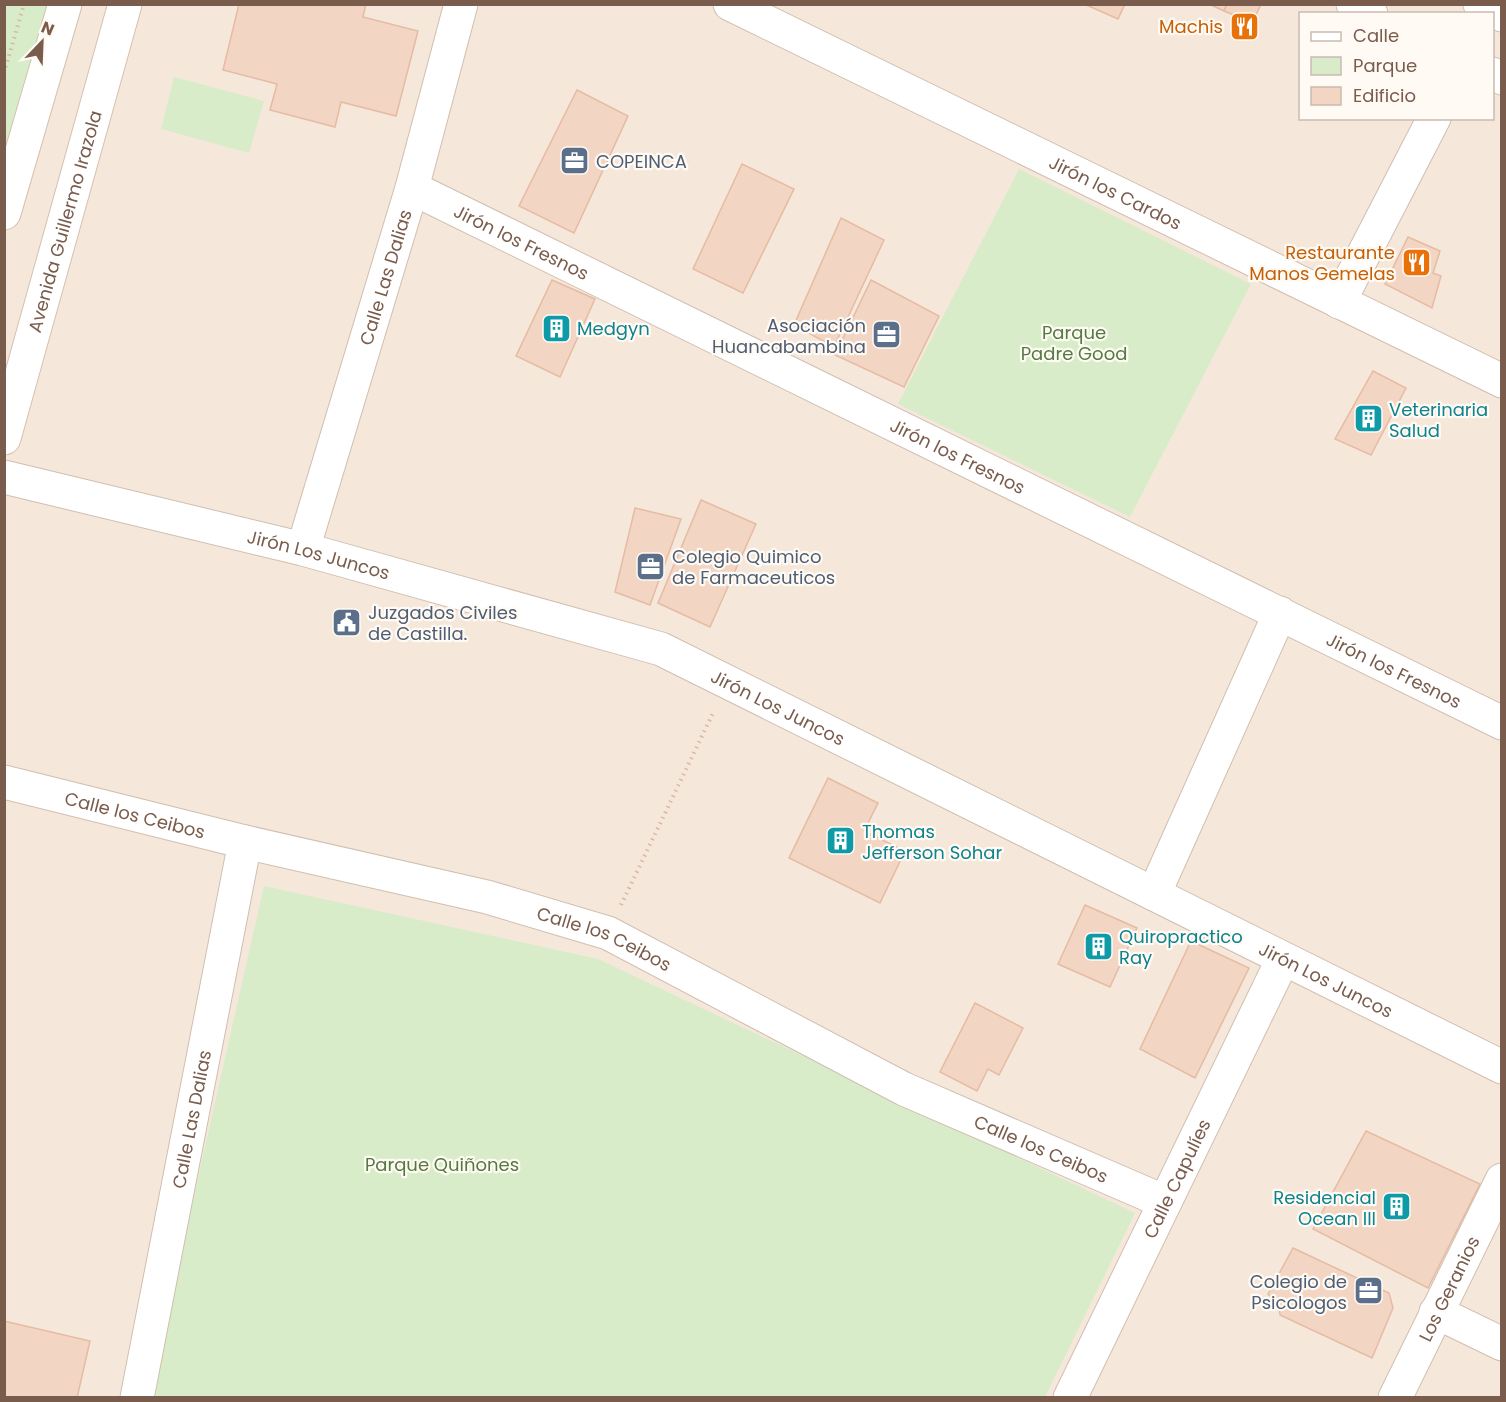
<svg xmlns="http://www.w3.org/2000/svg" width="1506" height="1402" font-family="Poppins,sans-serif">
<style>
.residential{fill:#f5e8da}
.green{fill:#d8ecc9}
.building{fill:#f3d5c3;stroke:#e6bba3;stroke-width:1.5}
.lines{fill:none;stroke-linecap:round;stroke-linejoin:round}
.minor-casing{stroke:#d1beb0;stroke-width:35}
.secondary-casing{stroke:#d6c0b0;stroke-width:35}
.path{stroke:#d9b8a5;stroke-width:4;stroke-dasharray:1.5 4.5;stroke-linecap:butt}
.minor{stroke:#fff;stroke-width:33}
.secondary{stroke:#fff;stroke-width:33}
.labels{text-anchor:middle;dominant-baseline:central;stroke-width:4.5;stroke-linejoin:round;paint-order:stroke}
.food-label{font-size:18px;fill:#c56008;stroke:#fffaf3;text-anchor:end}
.service-label{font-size:18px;fill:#4e5e75;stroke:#fffaf3;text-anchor:start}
.street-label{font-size:18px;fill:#7a5c4d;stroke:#fffaf3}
.culture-label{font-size:18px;fill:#0d838f;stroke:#fffaf3;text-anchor:start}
.park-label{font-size:18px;fill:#537a41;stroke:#fffaf3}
</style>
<rect width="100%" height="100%" fill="#fdf6ec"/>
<g class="residential">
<path d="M5,5H1336L1355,13L1300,14V118H1492L1493,81L1501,85V1397L5,1398Z"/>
<path d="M1342,5H1501V83L1493,78L1492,14L1360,13Z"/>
</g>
<g class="green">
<path d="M5,5H51L5,153Z"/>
<path d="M174,77L264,101L249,153L161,129Z"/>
<path d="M1019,169L1251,284L1130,517L898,404Z"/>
<path d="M264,886L598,959L1135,1213L1045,1397L148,1398Z"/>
</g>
<g class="building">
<path d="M239,4H366L363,17L418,31L396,116L341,102L335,127L270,110L277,84L223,70Z"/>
<path d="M1084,4H1125L1118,19Z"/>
<path d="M1209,4H1227L1224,11Z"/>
<path d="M1227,4H1261L1245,39L1232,34L1239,17L1224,11Z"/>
<path d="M577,90L628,116L574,233L519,206Z"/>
<path d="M742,164L794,189L743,293L693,269Z"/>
<path d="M841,218L884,240L834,347L794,325Z"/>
<path d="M1408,237L1440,251L1433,273L1441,276L1432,308L1385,284Z"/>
<path d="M552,280L595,299L560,377L516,356Z"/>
<path d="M871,280L939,316L904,387L835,355Z"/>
<path d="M1373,371L1406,388L1371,455L1335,439Z"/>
<path d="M701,500L756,524L710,627L658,603Z"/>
<path d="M635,508L681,519L650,605L615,592Z"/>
<path d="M828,778L878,803L864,831L905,851L880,903L789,858Z"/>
<path d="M1085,905L1137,928L1110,987L1058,964Z"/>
<path d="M1191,941L1249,968L1195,1078L1140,1049Z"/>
<path d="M975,1003L1023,1028L999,1075L988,1069L977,1091L940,1072Z"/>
<path d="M1366,1131L1480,1184L1428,1288L1313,1229Z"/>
<path d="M1293,1248L1389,1293L1393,1308L1372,1358L1280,1315L1279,1305L1268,1294Z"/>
<path d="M4,1321L90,1341L77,1398H4Z"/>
</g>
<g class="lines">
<defs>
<g id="minor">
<path id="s1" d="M730,4L1502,381"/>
<path id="s2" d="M412,188L1502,723"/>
<path d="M1339,302L1434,118"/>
<path id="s3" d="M4,477L303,549L661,649L1502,1067"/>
<path id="s4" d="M303,549L412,188L461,4"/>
<path id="s5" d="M4,782L245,842L487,897L608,933L904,1089L1165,1202"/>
<path d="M1154,894L1280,613"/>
<path d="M1436,1312L1502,1344"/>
<path id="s6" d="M137,1398L245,842"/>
<path id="s7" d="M1070,1398L1283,959"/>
<path id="s8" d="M1395,1398L1502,1180"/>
</g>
<g id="secondary">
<path d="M1353,4L1371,14"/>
<path d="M1480,4L1502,15"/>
<path d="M1492,74L1502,78"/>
<path d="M4,213L65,4"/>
<path id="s9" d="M4,438L125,4"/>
</g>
</defs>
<use href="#minor" class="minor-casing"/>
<use href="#secondary" class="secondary-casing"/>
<g class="path">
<path d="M4,73L24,4"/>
<path d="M621,905L714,711"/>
</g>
<use href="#minor" class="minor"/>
<use href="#secondary" class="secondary"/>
</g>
<defs>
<symbol id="restaurant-square" viewBox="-11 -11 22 22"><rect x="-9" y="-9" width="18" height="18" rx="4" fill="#e8710a" stroke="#fffaf3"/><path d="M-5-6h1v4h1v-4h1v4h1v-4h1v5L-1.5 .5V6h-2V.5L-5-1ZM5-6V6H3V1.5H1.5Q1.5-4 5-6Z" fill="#fff"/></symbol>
<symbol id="office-square" viewBox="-11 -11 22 22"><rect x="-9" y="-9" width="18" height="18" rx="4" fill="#5c6f8a" stroke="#fffaf3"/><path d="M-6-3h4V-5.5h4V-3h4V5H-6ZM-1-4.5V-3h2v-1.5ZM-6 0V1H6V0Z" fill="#fff"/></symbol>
<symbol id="building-square" viewBox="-11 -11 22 22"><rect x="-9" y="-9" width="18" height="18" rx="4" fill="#0f9aa8" stroke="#fffaf3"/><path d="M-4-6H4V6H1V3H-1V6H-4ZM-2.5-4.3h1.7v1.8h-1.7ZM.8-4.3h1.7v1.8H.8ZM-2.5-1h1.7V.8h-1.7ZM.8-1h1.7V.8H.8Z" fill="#fff"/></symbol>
<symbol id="civic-square" viewBox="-11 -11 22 22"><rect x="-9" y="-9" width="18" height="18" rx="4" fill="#5c6f8a" stroke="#fffaf3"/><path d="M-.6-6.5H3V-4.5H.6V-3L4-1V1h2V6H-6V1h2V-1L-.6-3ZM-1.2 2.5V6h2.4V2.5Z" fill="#fff"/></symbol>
</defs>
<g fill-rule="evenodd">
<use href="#restaurant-square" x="1228" y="10" width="33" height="33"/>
<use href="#office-square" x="558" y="144" width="33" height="33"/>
<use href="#restaurant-square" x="1400" y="246" width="33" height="33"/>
<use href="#building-square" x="540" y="312" width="33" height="33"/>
<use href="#office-square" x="870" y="318" width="33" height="33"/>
<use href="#building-square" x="1352" y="402" width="33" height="33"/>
<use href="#office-square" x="634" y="550" width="33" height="33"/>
<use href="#civic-square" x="330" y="606" width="33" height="33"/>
<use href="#building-square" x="824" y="824" width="33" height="33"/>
<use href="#building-square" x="1082" y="930" width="33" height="33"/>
<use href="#building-square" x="1380" y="1190" width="33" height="33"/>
<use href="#office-square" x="1352" y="1274" width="33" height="33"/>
</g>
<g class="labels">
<g class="food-label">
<text x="1223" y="26">Machis</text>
<text x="1395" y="252">Restaurante<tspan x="1395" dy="21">Manos Gemelas</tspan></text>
</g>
<g class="service-label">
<text x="596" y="161">COPEINCA</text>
<text x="866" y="325" text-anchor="end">Asociación<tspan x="866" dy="21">Huancabambina</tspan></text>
<text x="672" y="556">Colegio Quimico<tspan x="672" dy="21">de Farmaceuticos</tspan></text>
<text x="368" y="612">Juzgados Civiles<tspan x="368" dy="21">de Castilla.</tspan></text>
<text x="1347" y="1281" text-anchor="end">Colegio de<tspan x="1347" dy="21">Psicologos</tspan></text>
</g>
<g class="street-label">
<text stroke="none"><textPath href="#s1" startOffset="429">Jirón los Cardos</textPath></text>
<text stroke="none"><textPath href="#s9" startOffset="225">Avenida Guillermo Irazola</textPath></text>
<text stroke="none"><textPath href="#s2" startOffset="122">Jirón los Fresnos</textPath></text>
<text stroke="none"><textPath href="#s4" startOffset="284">Calle Las Dalias</textPath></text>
<text stroke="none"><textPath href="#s2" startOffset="608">Jirón los Fresnos</textPath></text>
<text stroke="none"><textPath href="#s3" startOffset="324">Jirón Los Juncos</textPath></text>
<text stroke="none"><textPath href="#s2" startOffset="1094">Jirón los Fresnos</textPath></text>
<text stroke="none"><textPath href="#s3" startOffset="810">Jirón Los Juncos</textPath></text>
<text stroke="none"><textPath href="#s5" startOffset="135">Calle los Ceibos</textPath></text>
<text stroke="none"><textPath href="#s5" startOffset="621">Calle los Ceibos</textPath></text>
<text stroke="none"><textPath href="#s3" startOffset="1422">Jirón Los Juncos</textPath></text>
<text stroke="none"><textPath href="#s6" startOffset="284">Calle Las Dalias</textPath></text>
<text stroke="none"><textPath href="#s5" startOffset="1107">Calle los Ceibos</textPath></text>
<text stroke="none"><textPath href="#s7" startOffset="244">Calle Capulíes</textPath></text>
<text stroke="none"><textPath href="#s8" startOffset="122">Los Geranios</textPath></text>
</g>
<g class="culture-label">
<text x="577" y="328">Medgyn</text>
<text x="1389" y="409">Veterinaria<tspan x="1389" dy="21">Salud</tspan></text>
<text x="862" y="831">Thomas<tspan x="862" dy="21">Jefferson Sohar</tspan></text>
<text x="1119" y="936">Quiropractico<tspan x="1119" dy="21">Ray</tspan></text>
<text x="1376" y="1197" text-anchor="end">Residencial<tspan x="1376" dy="21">Ocean III</tspan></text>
</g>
<g class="park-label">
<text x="1074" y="332">Parque<tspan x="1074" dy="21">Padre Good</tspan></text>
<text x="442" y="1164">Parque Quiñones</text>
</g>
</g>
<rect width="1506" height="1402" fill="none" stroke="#7a5c4d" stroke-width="12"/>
<rect x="1299" y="12" width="195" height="108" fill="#fffaf3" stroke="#cabbb1" stroke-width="1.5"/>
<rect x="1311" y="32" width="30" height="9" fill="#ffffff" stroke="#cabbb1" stroke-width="1.5"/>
<text x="1353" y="42" font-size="18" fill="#7a5c4d">Calle</text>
<rect x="1311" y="57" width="30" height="18" fill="#d8ecc9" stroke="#cabbb1" stroke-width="1.5"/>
<text x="1353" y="72" font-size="18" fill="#7a5c4d">Parque</text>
<rect x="1311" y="87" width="30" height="18" fill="#f3d5c3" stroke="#cabbb1" stroke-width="1.5"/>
<text x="1353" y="102" font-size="18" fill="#7a5c4d">Edificio</text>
<g transform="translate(42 42) rotate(23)" stroke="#fffaf3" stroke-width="4.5" paint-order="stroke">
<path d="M0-4.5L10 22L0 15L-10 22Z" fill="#7a5c4d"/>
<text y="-9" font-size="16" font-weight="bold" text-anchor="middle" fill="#7a5c4d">N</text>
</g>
</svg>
